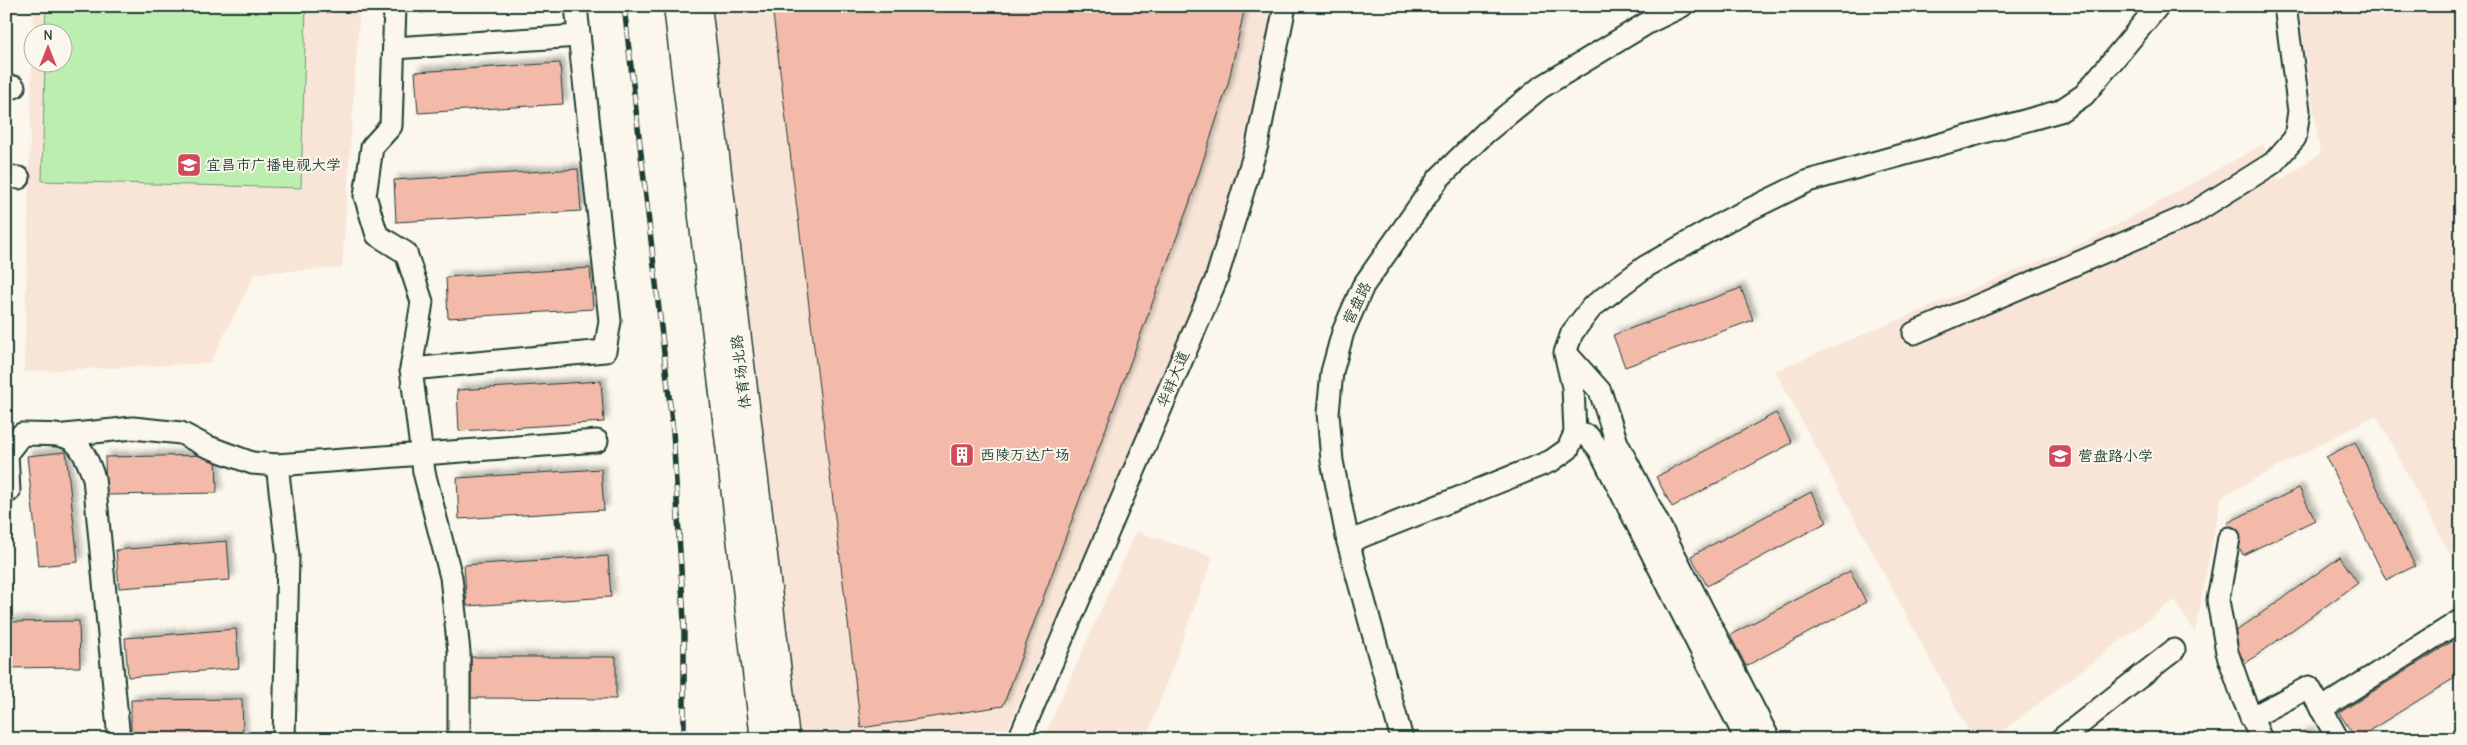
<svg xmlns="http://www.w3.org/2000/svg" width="2467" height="745" font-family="'Comic Neue','LXGW WenKai TC',sans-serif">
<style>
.built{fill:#f9e5d8}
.green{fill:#bcefaf;stroke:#6e9672}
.building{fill:#f3baaa;stroke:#1f3d34;filter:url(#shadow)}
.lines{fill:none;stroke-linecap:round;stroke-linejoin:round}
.minor-casing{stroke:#1f3d34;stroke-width:25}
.major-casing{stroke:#1f3d34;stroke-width:31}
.minor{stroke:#fbf7ec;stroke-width:21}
.major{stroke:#fbf7ec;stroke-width:28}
.rail-casing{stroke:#1f3d34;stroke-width:5.5}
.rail{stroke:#fbf7ec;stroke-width:4;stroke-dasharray:11;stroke-linecap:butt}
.labels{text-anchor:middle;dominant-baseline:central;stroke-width:4;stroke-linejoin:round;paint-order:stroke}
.poi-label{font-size:15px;fill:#1f3d34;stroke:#fbf7ec;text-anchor:start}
.street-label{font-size:15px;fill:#1f3d34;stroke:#fbf7ec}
</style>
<defs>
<filter id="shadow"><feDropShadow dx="4.5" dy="-4.5" stdDeviation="2.5" flood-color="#0004"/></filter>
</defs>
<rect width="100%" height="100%" fill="#fbf7ec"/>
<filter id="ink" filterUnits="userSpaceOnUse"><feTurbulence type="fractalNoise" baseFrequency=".02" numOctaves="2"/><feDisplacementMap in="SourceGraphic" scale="10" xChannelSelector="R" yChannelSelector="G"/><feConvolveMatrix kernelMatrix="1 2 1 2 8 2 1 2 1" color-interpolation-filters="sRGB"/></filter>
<g filter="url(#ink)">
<g class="built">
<path d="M34,6H360L342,268L256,273L210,363L24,372L32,60V62H62V32H33Z"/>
<path d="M706,6H1277L1210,276L1008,728L946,739H793Z"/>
<path d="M2298,6H2461V575L2376,415L2221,497L2195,632L2174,600L1992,739H1973L1775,371L2090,240L2263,144L2279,181L2320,154Z"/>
<path d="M1136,531L1213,557L1146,739H1043Z"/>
</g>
<path class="green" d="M46,6H306L301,188L42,181L45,63L62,62V32H45Z"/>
<g class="building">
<path d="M420,6H522L420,13Z"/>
<path d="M772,6H1245L1228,84L1189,204L1003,706L861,728Z"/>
<path d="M2452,6H2461V30Z"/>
<path d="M560,63L563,104L418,113L415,72Z"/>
<path d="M578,169L581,211L396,222L394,180Z"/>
<path d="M590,268L593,309L448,318L446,277Z"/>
<path d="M1741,288L1753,320L1625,367L1613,335Z"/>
<path d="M601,381L604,422L459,431L457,390Z"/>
<path d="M1776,413L1792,443L1672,507L1656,477Z"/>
<path d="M2355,442L2415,566L2386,580L2326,457Z"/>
<path d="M66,452L78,562L39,566L27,456Z"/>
<path d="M216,455L217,493L106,495L105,457Z"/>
<path d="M601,469L604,510L459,519L457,478Z"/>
<path d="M2299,488L2315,520L2243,555L2227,523Z"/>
<path d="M1811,492L1827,522L1707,586L1691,556Z"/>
<path d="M227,541L230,580L119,588L116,550Z"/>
<path d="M608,556L611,597L467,606L464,565Z"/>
<path d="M2340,557L2358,583L2246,663L2228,637Z"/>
<path d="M1850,571L1866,602L1746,666L1730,635Z"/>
<path d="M79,621L80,667L6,668V622Z"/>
<path d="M236,629L239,668L128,677L125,638Z"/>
<path d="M2456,639L2461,647V674L2356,739L2339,713Z"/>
<path d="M471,657H616V699L471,698Z"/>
<path d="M242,699L243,738L131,739V700Z"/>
<path d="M2309,731L2313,739H2294Z"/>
</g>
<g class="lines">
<defs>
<g id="minor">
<path d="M395,6L391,126L372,147L365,196L377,235L406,253L422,302L411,369L424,472L451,577L459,652V739"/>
<path d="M394,48L579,36"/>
<path d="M6,87H14"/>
<path d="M6,176L19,178"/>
<path d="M1914,333L2190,215L2273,163L2295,138L2299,111L2285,6"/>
<path d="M1566,353L1600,391L1617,443L1769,739"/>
<path d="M411,369L605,351L610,321L576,6"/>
<path d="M1575,433L1588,436L1599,449L1746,739"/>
<path d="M65,435L133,428L181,433L206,446L252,463L277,465L597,441"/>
<path d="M277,465L288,556L284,739"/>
<path d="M6,493L9,491L7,453L22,434C69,435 77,430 94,478L119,739"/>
<path d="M2229,538L2218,600L2227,652L2243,698L2261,739"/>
<path d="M1348,542L1551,461L1568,449L1575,433L1573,387L1565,353L1572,333L1592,307L1645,267L1728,220L1808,181L2060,111L2084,95L2158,6"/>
<path d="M2321,709L2461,620"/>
<path d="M2251,718L2309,687L2338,739"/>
<path d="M1019,739L1216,280L1257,145L1285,6"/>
<path d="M1402,739L1348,542L1332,461L1328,413L1332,372L1343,332L1363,286L1439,178L1485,133L1540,88L1649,22L1682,6"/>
<path d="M2061,739L2174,650"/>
</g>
<g id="major">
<path d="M678,6L765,739"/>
<path d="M697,6L785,739"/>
</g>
</defs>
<use href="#minor" class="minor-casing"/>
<use href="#major" class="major-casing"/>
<use href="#minor" class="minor"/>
<use href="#major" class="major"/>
<defs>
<path id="rail" d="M624,6L673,431L684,621V739"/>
</defs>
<use href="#rail" class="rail-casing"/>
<use href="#rail" class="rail"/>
</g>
</g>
<defs>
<symbol id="school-square" viewBox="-11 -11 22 22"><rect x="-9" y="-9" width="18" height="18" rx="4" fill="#d1495b" stroke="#fbf7ec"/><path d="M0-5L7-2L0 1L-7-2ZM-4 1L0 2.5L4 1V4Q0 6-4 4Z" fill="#fff"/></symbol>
<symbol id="building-square" viewBox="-11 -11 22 22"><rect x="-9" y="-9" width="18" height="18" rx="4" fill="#d1495b" stroke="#fbf7ec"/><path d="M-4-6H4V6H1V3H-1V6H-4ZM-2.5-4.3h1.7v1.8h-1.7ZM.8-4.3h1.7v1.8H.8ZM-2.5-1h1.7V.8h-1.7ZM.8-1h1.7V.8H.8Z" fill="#fff"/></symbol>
</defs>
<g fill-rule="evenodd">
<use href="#school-square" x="175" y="151" width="28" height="28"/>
<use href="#building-square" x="948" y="441" width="28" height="28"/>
<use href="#school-square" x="2046" y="442" width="28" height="28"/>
</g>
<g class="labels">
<g class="poi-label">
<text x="206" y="165">宜昌市广播电视大学</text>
<text x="980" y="455">西陵万达广场</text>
<text x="2078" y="456">营盘路小学</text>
</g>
<g class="street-label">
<text transform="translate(1357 303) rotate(-64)">营盘路</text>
<text transform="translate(741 372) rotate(-97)">体育场北路</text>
<text transform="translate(1173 379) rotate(-67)">华祥大道</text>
</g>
</g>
<rect width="2467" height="745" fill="none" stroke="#fbf7ec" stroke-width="25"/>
<rect x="12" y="12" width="2442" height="720" fill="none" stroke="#1f3d34" stroke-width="2" filter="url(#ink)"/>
<g transform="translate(48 48)"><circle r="24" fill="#fbf7ec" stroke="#a3ada2"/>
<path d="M0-4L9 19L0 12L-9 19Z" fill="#d1495b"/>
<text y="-8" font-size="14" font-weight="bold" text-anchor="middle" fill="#1f3d34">N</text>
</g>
</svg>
